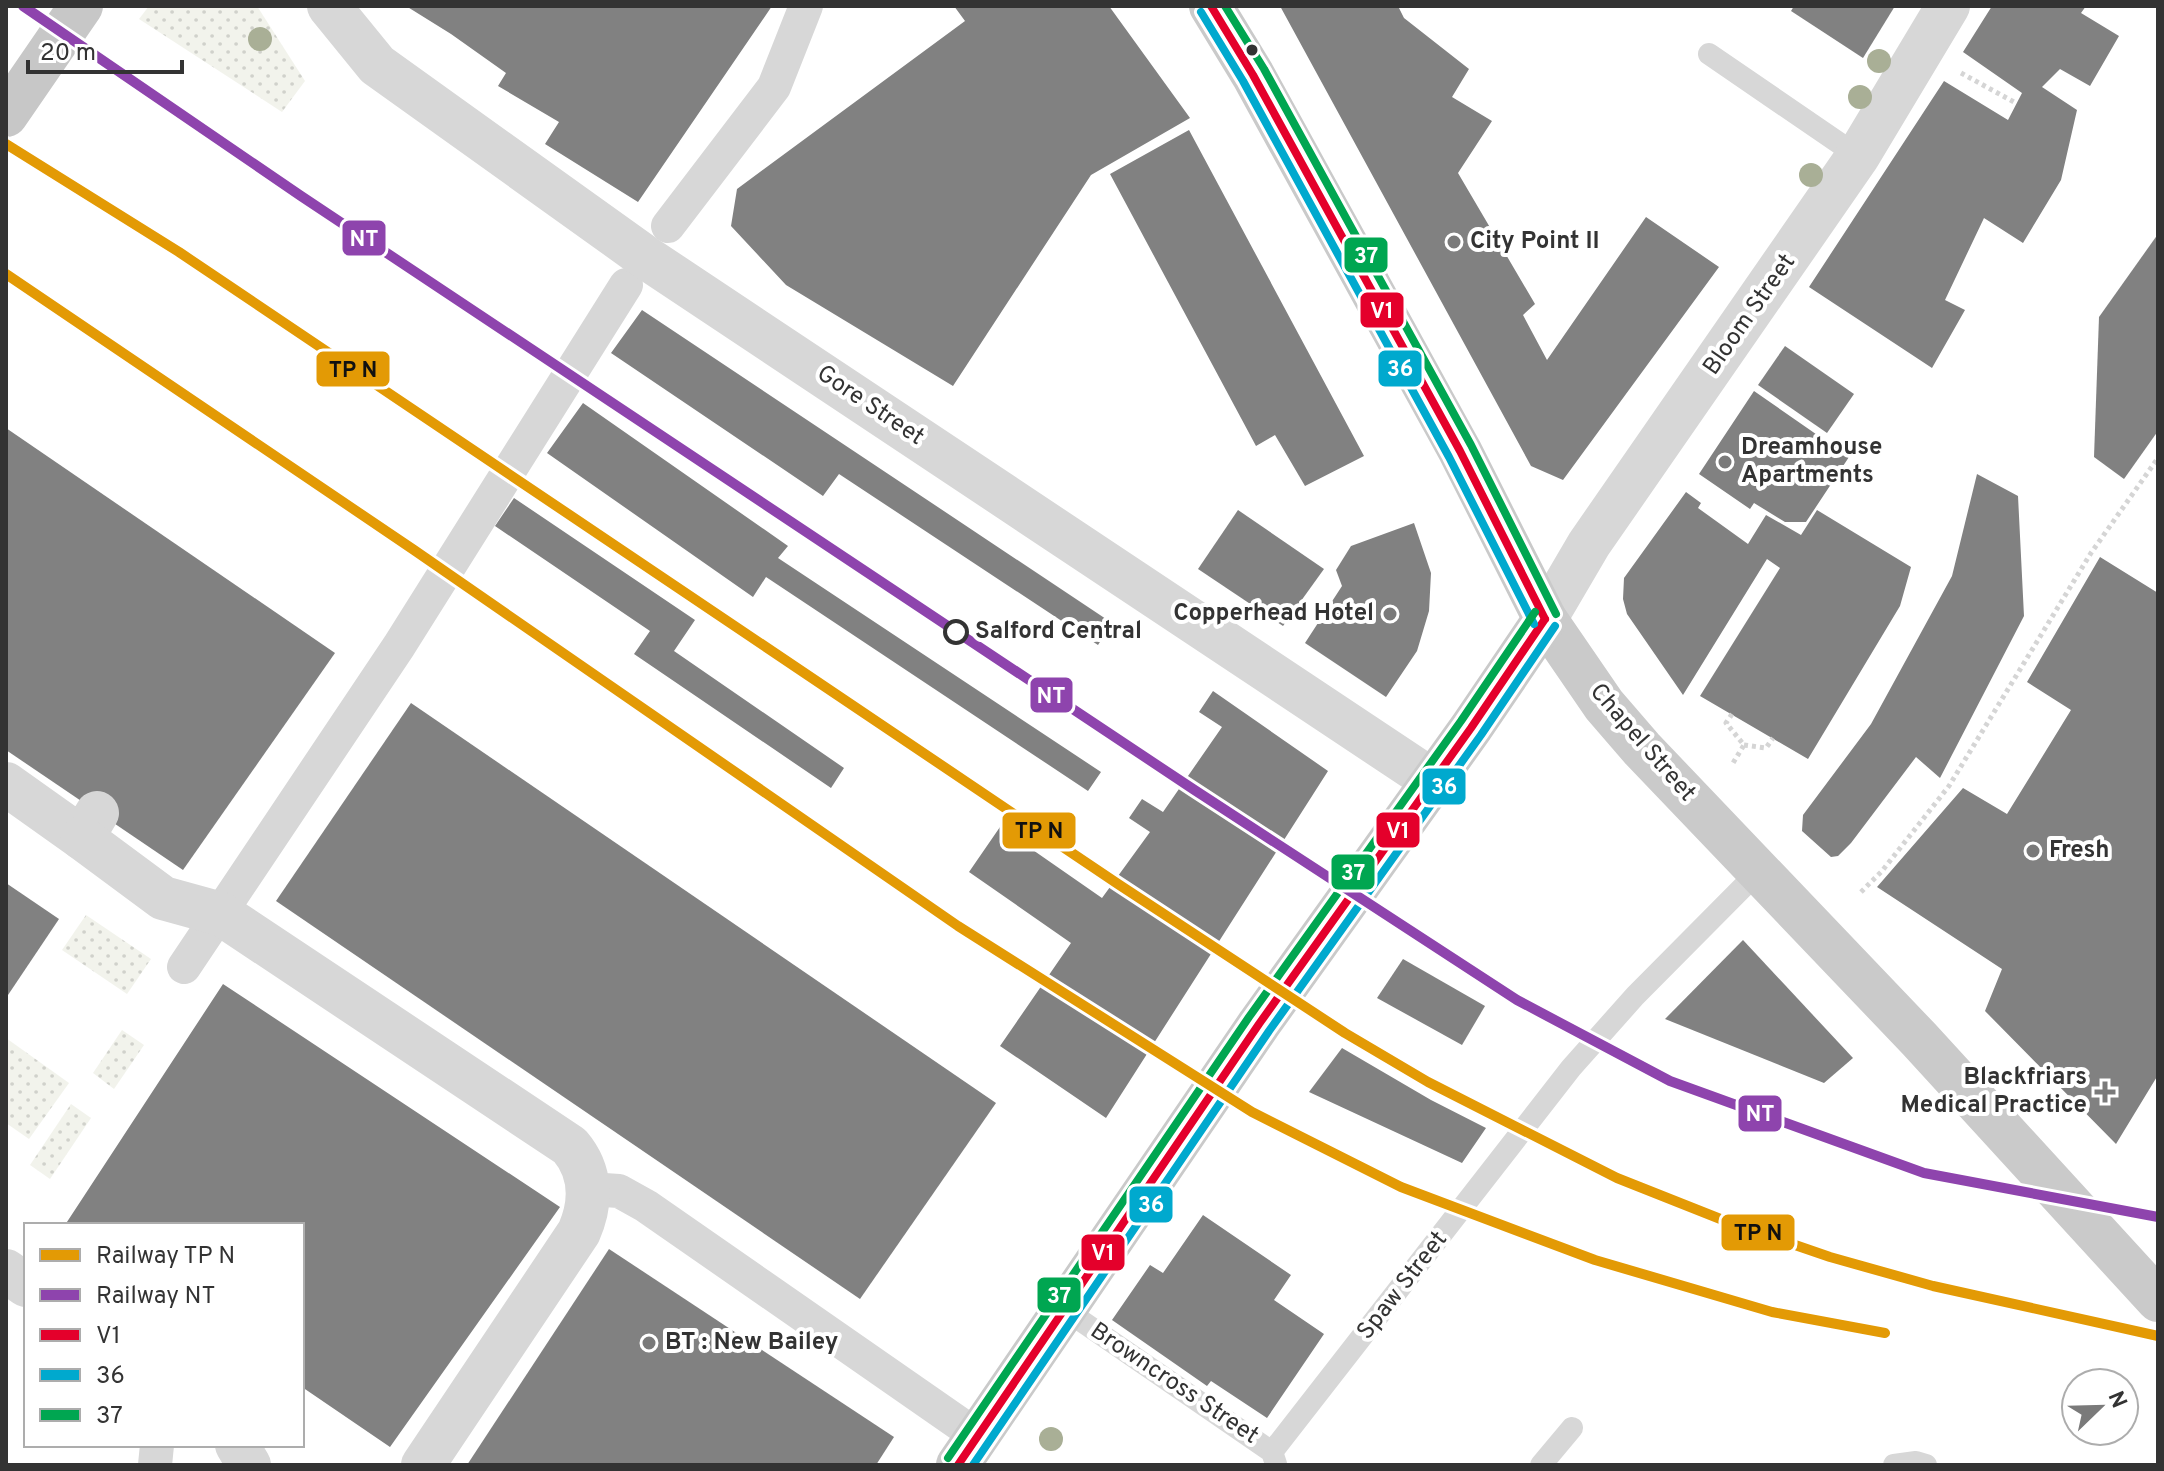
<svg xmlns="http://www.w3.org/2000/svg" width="2164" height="1471" font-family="Overpass,sans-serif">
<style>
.green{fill:url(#green-dots)}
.building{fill:#818181}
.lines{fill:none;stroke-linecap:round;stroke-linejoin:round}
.path{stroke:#d5d5d5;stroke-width:5;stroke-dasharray:4 4;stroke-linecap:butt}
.service{stroke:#d7d7d7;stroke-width:22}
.pedestrian{stroke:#d7d7d7;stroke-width:34}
.minor{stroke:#d7d7d7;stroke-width:44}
.primary{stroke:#cacaca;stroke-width:44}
.trunk{stroke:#c7c7c7;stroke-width:44}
.bus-1-casing{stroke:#fff;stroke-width:14}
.bus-2-casing{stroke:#fff;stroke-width:14}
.bus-3-casing{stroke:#fff;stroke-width:14}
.bus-1{stroke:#e4002b;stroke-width:8}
.bus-2{stroke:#00a9ce;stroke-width:8}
.bus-3{stroke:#00a651;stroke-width:8}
.rail-1-casing{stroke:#fff;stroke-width:16}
.rail-2-casing{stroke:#fff;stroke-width:16}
.rail-1{stroke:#e39a05;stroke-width:10}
.rail-2{stroke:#8e44ad;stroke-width:10}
.tree{fill:#a9af96}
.bus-dot{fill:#333;stroke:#fff;stroke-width:3}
.poi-dot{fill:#7a7a7a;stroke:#fff;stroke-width:3}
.stop-dot{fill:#fff;stroke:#333;stroke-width:4}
.labels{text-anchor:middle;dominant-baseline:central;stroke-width:8;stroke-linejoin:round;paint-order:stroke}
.poi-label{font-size:24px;font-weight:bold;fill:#333;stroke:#fff;text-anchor:start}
.street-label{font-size:24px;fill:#333;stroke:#fff}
.stop-label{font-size:24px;font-weight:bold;fill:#333;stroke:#fff;text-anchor:start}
.line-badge{stroke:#fff;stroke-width:3}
.badge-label{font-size:22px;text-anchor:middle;font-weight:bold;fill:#fff}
.pale-badge-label{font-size:22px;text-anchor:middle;font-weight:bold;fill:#111}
</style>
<defs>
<pattern id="green-dots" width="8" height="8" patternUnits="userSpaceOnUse" patternTransform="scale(2)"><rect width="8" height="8" fill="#f2f3ec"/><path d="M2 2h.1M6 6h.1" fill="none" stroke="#d0d1cb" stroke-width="1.8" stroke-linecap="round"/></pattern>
</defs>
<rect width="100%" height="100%" fill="#fff"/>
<g class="green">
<path d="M149,6H257L305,81L282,112L139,19Z"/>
<path d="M86,915L151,959L127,994L62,950Z"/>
<path d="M122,1030L144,1045L114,1089L93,1073Z"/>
<path d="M6,1038L69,1083L29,1139L6,1123Z"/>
<path d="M71,1104L91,1118L50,1179L30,1165Z"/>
</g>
<g class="building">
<path d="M406,6H772L638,202L545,144L559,122L498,86L506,73L451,34Z"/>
<path d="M954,6H1109L1190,118L1091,175L953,386L786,285L731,226L737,189L965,21Z"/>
<path d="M1280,6H1398L1404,18L1469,69L1452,97L1492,121L1458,173L1535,304L1523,315L1547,360L1646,217L1719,267L1563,480L1531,466Z"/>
<path d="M1794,6H1895L1863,58L1791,11Z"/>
<path d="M1992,6H2086L2081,13L2119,36L2090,86L2060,69L2042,87L2077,110L2061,180L2023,243L1984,218L1945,300L1965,310L1932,368L1809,287L1944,81L2008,120L2022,93L1963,52Z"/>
<path d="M1189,130L1364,456L1305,486L1275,435L1256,446L1110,174Z"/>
<path d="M2158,234V431L2124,479L2094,457L2099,317Z"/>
<path d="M642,310L1112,623L1098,645L839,474L823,496L611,353Z"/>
<path d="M1785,346L1854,394L1827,433L1758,385Z"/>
<path d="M1754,391L1849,457L1806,522H1785L1754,503L1750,509L1699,474Z"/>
<path d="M583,403L788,546L778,558L1101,772L1088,791L766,577L753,597L547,453Z"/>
<path d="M6,428L335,653L183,870L6,750Z"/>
<path d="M1977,474L2018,496L2024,616L1940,778L1916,757L1851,843L1838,856L1831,857L1802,831L1803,815L1871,724L1952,576Z"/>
<path d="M1686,492L1701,503L1698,508L1748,544L1766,515L1801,535L1817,510L1911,567L1900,606L1808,759L1700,696L1780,568L1767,559L1683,695L1627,614L1623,599L1624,578Z"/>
<path d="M514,498L695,620L674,651L844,768L831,788L634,654L650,631L495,526Z"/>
<path d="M1238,510L1324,569L1283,626L1198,569Z"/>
<path d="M1414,523L1431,573L1429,611L1417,651L1386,697L1305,643L1342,586L1336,570L1351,546Z"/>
<path d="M2100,557L2158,593V1075L2116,1144L1985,1011L2002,969L1877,887L1963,788L2007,814L2071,710L2027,682Z"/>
<path d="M1213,691L1328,771L1106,1118L1000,1046L1071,943L969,872L1000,827L1102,898L1150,832L1129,818L1142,799L1163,812L1222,727L1199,712Z"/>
<path d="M411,703L996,1103L860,1299L276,901Z"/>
<path d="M6,883L59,919L6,998Z"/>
<path d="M1743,940L1853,1058L1824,1083L1665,1019Z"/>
<path d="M1403,959L1485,1006L1462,1045L1377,998Z"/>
<path d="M223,984L560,1207L390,1447L302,1387V1225H65Z"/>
<path d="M1342,1048L1431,1100L1486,1128L1462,1163L1309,1092Z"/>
<path d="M1203,1215L1291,1275L1274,1300L1324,1334L1267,1418L1211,1381L1207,1386L1112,1320L1150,1265L1163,1273Z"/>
<path d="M609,1249L894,1437L876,1465H467Z"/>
</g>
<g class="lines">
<g class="path">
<path d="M1961,73L2014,102"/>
<path d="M1732,714L1726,723L1744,745L1733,763"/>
<path d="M1744,745L1766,748L1773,738"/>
<path d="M1861,892L1882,871L1949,786L2091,553L2158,458"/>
</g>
<g class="service">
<path d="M1709,54L1858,156"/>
<path d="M1064,1309L1272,1452L1276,1464"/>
<path d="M1272,1452L1571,1068L1635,996L1759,871"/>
<path d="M1541,1465L1572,1428"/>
<path d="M1894,1465L1916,1462L1926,1465"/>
</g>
<g class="pedestrian">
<path d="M668,226L774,87L806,6"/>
<path d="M184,967L399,646L626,285"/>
<path d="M589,1189L619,1191L646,1206L977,1436"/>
<path d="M155,1465L157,1445"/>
</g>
<g class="minor">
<path d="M329,6L377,65L645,257L1433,781"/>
<path d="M1545,619L1589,544L1858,156L1948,6"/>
<path d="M6,784L82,838L97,813"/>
<path d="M82,838L163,898L221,914L570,1146C592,1172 592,1202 579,1232L423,1465"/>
<path d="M6,1271L26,1285"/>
<path d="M237,1445L249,1465"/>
</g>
<g class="primary">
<path d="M1211,6L1253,75L1460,451L1545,619L1604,705L1642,749L1919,1039L2158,1300"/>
<path d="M958,1465L1259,1024L1471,728L1545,619"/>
</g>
<path class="trunk" d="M6,115L81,6"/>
<defs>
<g id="bus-1">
<path d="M1211,6L1253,75L1460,451L1545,619"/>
<path d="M958,1465L1259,1024L1471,728L1545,619"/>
</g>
<g id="bus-2">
<path d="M1201,12L1243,81L1449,457L1534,624"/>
<path d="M973,1465L1269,1031L1481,735L1555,626"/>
</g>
<g id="bus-3">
<path d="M1225,6L1264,69L1471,445L1556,614"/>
<path d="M948,1458L1249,1017L1461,721L1535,612"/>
</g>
</defs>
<use href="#bus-1" class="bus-1-casing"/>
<use href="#bus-2" class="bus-2-casing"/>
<use href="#bus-3" class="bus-3-casing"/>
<use href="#bus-1" class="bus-1"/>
<use href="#bus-2" class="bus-2"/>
<use href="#bus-3" class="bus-3"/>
<defs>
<g id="rail-1">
<path d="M6,144L179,252L1118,884L1345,1033L1428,1082L1617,1178L1728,1222L1830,1257L1933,1286L2158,1336"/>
<path d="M6,274L414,550L958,926L1252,1112L1401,1187L1595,1260L1772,1312L1885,1333"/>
</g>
<path id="rail-2" d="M23,6L301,196L1193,789L1517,1000L1670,1081L1924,1173L2158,1217"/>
</defs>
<use href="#rail-1" class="rail-1-casing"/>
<use href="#rail-2" class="rail-2-casing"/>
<use href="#rail-1" class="rail-1"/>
<use href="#rail-2" class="rail-2"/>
</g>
<g class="tree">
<circle cx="260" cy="39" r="12"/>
<circle cx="1879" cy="61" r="12"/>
<circle cx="1860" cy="97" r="12"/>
<circle cx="1811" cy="175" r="12"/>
<circle cx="1051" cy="1439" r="12"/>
</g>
<circle class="bus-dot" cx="1252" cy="50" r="7"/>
<g class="poi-dot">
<circle cx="1454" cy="242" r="8"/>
<circle cx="1725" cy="462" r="8"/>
<circle cx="1390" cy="614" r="8"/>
<circle cx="2033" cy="851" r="8"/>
<path d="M2101 1080h8v8h8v8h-8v8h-8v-8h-8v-8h8z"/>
<circle cx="649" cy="1343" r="8"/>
</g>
<circle class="stop-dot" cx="956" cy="632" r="11"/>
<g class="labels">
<g class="poi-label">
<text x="1470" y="242">City Point II</text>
<text x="1741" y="448">Dreamhouse<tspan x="1741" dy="28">Apartments</tspan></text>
<text x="1374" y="614" text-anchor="end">Copperhead Hotel</text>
<text x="2049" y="851">Fresh</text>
<text x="2087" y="1078" text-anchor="end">Blackfriars<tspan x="2087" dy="28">Medical Practice</tspan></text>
<text x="665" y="1343">BT : New Bailey</text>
</g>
<g class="street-label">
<text transform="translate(1750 315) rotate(-55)">Bloom Street</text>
<text transform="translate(870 406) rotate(34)">Gore Street</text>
<text transform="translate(1642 743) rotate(49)">Chapel Street</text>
<text transform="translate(1403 1286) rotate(-52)">Spaw Street</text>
<text transform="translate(1174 1384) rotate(34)">Browncross Street</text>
</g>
<g class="stop-label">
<text x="975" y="632">Salford Central</text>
</g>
</g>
<g class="line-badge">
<rect x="341" y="219" width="46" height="38" rx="8" fill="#8e44ad"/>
<rect x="1343" y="236" width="46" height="38" rx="8" fill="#00a651"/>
<rect x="1359" y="291" width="46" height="38" rx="8" fill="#e4002b"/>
<rect x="1377" y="349" width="46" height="39" rx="8" fill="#00a9ce"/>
<rect x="315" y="350" width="76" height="38" rx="8" fill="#e39a05"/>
<rect x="1029" y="676" width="45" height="38" rx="8" fill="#8e44ad"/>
<rect x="1421" y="767" width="46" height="39" rx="8" fill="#00a9ce"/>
<rect x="1375" y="811" width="46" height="38" rx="8" fill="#e4002b"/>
<rect x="1001" y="811" width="76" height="39" rx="8" fill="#e39a05"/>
<rect x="1330" y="853" width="46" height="38" rx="8" fill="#00a651"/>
<rect x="1737" y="1094" width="46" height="39" rx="8" fill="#8e44ad"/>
<rect x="1128" y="1185" width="46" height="39" rx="8" fill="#00a9ce"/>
<rect x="1720" y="1213" width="76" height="39" rx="8" fill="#e39a05"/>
<rect x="1080" y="1233" width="46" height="39" rx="8" fill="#e4002b"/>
<rect x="1036" y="1276" width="46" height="38" rx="8" fill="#00a651"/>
</g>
<g class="badge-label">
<text x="364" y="246">NT</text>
<text x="1366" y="263">37</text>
<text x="1382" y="318">V1</text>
<text x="1400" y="376">36</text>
<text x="1051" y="703">NT</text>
<text x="1444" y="794">36</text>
<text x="1398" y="838">V1</text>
<text x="1353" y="880">37</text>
<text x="1760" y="1121">NT</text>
<text x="1151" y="1212">36</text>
<text x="1103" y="1260">V1</text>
<text x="1059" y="1303">37</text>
</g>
<g class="pale-badge-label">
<text x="353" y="377">TP N</text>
<text x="1039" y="838">TP N</text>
<text x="1758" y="1240">TP N</text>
</g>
<rect width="2164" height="1471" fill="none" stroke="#333333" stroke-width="16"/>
<rect x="24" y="1223" width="280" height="224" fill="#ffffff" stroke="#adadad" stroke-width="2"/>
<rect x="40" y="1249" width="40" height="12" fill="#e39a05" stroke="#adadad" stroke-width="2"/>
<text x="96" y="1263" font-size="24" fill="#333333">Railway TP N</text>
<rect x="40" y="1289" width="40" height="12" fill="#8e44ad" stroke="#adadad" stroke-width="2"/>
<text x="96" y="1303" font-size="24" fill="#333333">Railway NT</text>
<rect x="40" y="1329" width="40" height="12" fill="#e4002b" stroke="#adadad" stroke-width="2"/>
<text x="96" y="1343" font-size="24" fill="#333333">V1</text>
<rect x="40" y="1369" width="40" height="12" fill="#00a9ce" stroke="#adadad" stroke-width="2"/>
<text x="96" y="1383" font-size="24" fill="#333333">36</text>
<rect x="40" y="1409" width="40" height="12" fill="#00a651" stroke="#adadad" stroke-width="2"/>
<text x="96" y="1423" font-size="24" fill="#333333">37</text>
<g transform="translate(2100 1407) rotate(67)"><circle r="38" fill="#ffffff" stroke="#adadad" stroke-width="2"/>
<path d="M0-6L14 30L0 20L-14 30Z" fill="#7a7a7a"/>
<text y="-12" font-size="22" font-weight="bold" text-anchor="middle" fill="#333333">N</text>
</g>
<path d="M28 60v12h154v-12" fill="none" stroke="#333333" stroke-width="4"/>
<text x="40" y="60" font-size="24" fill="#333333" stroke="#ffffff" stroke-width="6" paint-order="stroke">20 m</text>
</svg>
